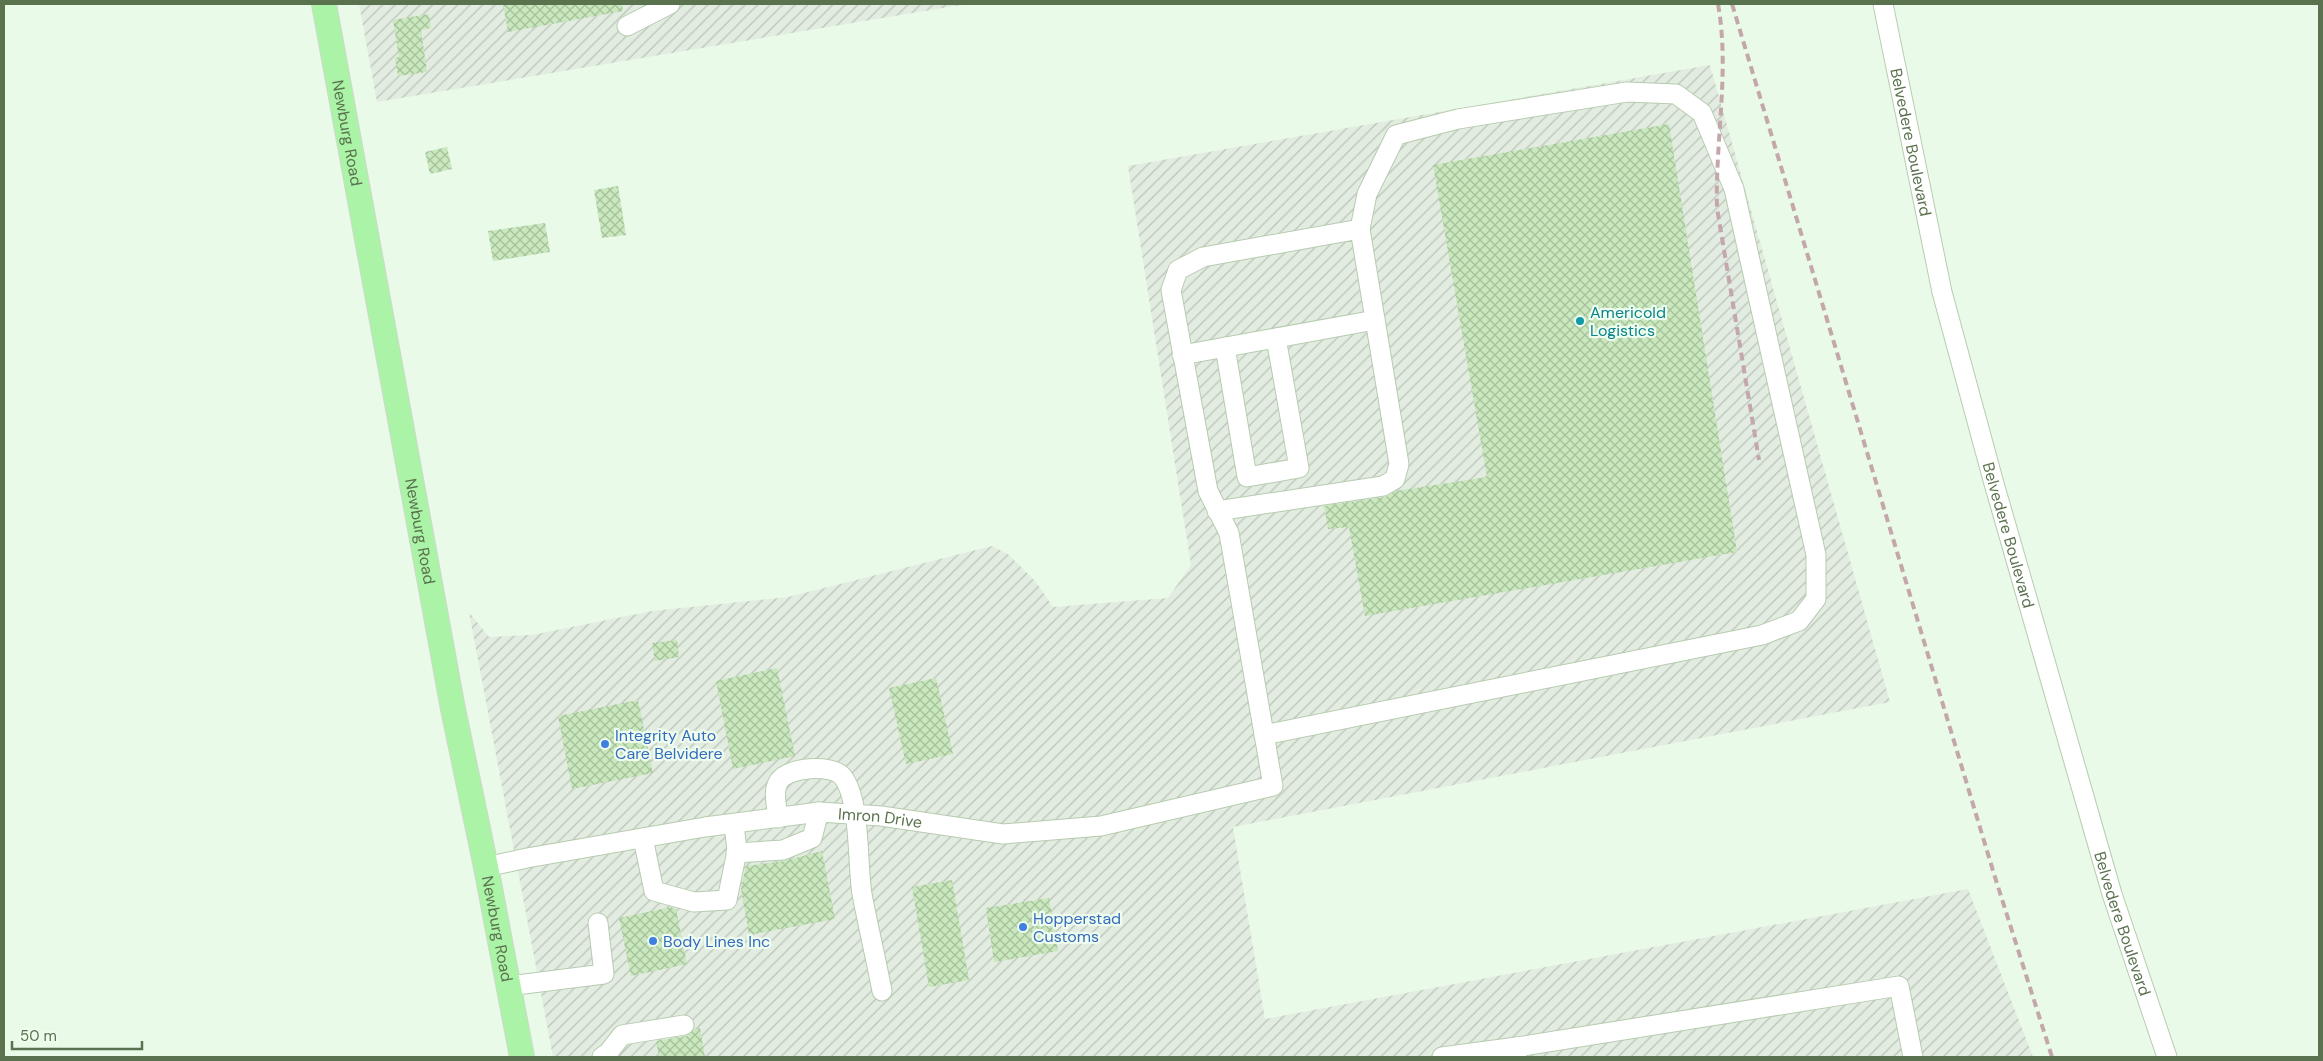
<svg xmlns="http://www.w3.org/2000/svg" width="2323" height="1061" font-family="'DM Sans',sans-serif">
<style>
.industrial{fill:url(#industrial-furrows)}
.building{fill:url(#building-cross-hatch)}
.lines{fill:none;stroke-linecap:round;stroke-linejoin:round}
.minor-casing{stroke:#b6ccaf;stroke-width:21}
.major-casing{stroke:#d1d8cd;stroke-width:26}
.minor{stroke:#fff;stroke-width:19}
.major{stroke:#aaf3a7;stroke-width:24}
.rail{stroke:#c4a7ab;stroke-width:4;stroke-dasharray:8 5;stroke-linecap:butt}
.culture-dot{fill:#0f9aa8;stroke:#effdee;stroke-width:2}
.shop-dot{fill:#3f7fe0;stroke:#effdee;stroke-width:2}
.labels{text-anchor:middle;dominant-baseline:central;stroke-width:4.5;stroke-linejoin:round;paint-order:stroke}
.street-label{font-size:16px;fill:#5a724e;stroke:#effdee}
.culture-label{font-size:16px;fill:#0d838f;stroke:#effdee;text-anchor:start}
.shop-label{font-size:16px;fill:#366cbe;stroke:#effdee;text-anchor:start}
</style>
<defs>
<pattern id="industrial-furrows" width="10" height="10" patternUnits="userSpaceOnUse" patternTransform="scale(1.25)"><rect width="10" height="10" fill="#e3ece1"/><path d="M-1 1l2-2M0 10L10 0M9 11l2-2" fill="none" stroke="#bbc4b9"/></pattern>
<pattern id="building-cross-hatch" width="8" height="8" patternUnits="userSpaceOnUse" patternTransform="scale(1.25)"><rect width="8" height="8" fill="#c9e8bd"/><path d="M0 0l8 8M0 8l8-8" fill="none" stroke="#a6c09c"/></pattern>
</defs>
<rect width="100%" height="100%" fill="#e9fae8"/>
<g class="industrial">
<path d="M359,4H967L377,102Z"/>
<path d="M1710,65L1890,702L1233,827L1265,1019L1968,889L2033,1057H553L469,612L489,637L532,635L652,611L788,597L992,546L1008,554L1036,582L1053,607L1168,598L1191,565L1128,166Z"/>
</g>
<g class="building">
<path d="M503,4H622L623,11L508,32Z"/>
<path d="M429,14L431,28L421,30L427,72L398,76L395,58L399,57L393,20Z"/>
<path d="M1669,124L1737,552L1365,616L1349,527L1328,529L1324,506L1385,497L1396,491L1487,477L1433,165Z"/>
<path d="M447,147L452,169L430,174L425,152Z"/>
<path d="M618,186L626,235L602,238L594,190Z"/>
<path d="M545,223L550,252L493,261L488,231Z"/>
<path d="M677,640L679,657L655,661L652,643Z"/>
<path d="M777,668L795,756L733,769L716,681Z"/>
<path d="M936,678L953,754L906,764L889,688Z"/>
<path d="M638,700L653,773L572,789L558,716Z"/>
<path d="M822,851L835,919L749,935L741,889L746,866L784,861Z"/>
<path d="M952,880L969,980L929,987L912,887Z"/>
<path d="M1049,898L1058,951L994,962L986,908Z"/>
<path d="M671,907L676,909L687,964L631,976L619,918Z"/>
<path d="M700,1028L705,1057H659L656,1041L686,1036L695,1029Z"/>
</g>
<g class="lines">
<defs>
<g id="minor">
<path id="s1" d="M1883,4L1942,292L1993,480L2112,894L2167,1057"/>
<path d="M627,26L670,4"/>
<path d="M1225,347L1247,477L1299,468L1276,338"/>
<path d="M1182,355L1375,320"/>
<path d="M1264,735L1762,635L1799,621L1816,599V555L1734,189L1702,113L1676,94L1627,92L1458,119L1396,135L1367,194L1360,229"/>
<path d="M778,818C777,806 772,791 779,781C788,767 831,764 842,776C861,798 857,864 862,894C868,926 876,959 882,991"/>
<path d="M643,838L654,891L694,902L727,900L737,851L734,824"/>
<path d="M736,853L783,850L812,838L819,812"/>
<path id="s2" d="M486,867L527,858L705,827L819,812L881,816L1003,834L1101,826L1273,786L1229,533L1208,491L1171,290L1178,270L1203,257L1360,229L1399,464L1395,479L1383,486L1217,511"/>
<path d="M508,986L604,974L598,923"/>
<path d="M602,1057L608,1053L622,1035L684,1025"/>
<path d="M1442,1057L1517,1047"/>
<path d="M1517,1057V1047L1899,986L1913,1057"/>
</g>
<g id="major">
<path id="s3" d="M324,4L453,709L486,867L522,1057"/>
</g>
</defs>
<use href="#minor" class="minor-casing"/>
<use href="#major" class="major-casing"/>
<use href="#minor" class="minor"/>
<use href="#major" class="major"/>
<g class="rail">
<path d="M1718,4C1730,71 1715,140 1717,208L1759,460"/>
<path d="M1732,4L1994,874L2052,1057"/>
</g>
</g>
<circle class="culture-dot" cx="1580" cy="321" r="5"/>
<g class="shop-dot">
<circle cx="605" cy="744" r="5"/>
<circle cx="1023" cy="927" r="5"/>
<circle cx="653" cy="941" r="5"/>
</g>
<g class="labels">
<g class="street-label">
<text stroke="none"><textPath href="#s3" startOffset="131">Newburg Road</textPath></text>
<text stroke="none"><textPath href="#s1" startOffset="141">Belvedere Boulevard</textPath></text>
<text stroke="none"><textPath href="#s3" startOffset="536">Newburg Road</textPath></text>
<text stroke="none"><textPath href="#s1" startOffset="546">Belvedere Boulevard</textPath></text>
<text stroke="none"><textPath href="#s2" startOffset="399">Imron Drive</textPath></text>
<text stroke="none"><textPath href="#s1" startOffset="951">Belvedere Boulevard</textPath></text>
<text stroke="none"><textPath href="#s3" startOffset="941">Newburg Road</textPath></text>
</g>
<g class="culture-label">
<text x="1590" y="312">Americold<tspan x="1590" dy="18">Logistics</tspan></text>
</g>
<g class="shop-label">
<text x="615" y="735">Integrity Auto<tspan x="615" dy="18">Care Belvidere</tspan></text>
<text x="1033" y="918">Hopperstad<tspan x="1033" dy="18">Customs</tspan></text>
<text x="663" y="941">Body Lines Inc</text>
</g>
</g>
<rect width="2323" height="1061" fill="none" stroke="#5a724e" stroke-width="10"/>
<path d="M12 1041v8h130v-8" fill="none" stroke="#5a724e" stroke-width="2.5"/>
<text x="20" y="1041" font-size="15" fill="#5a724e" stroke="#effdee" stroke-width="4" paint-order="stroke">50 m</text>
</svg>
